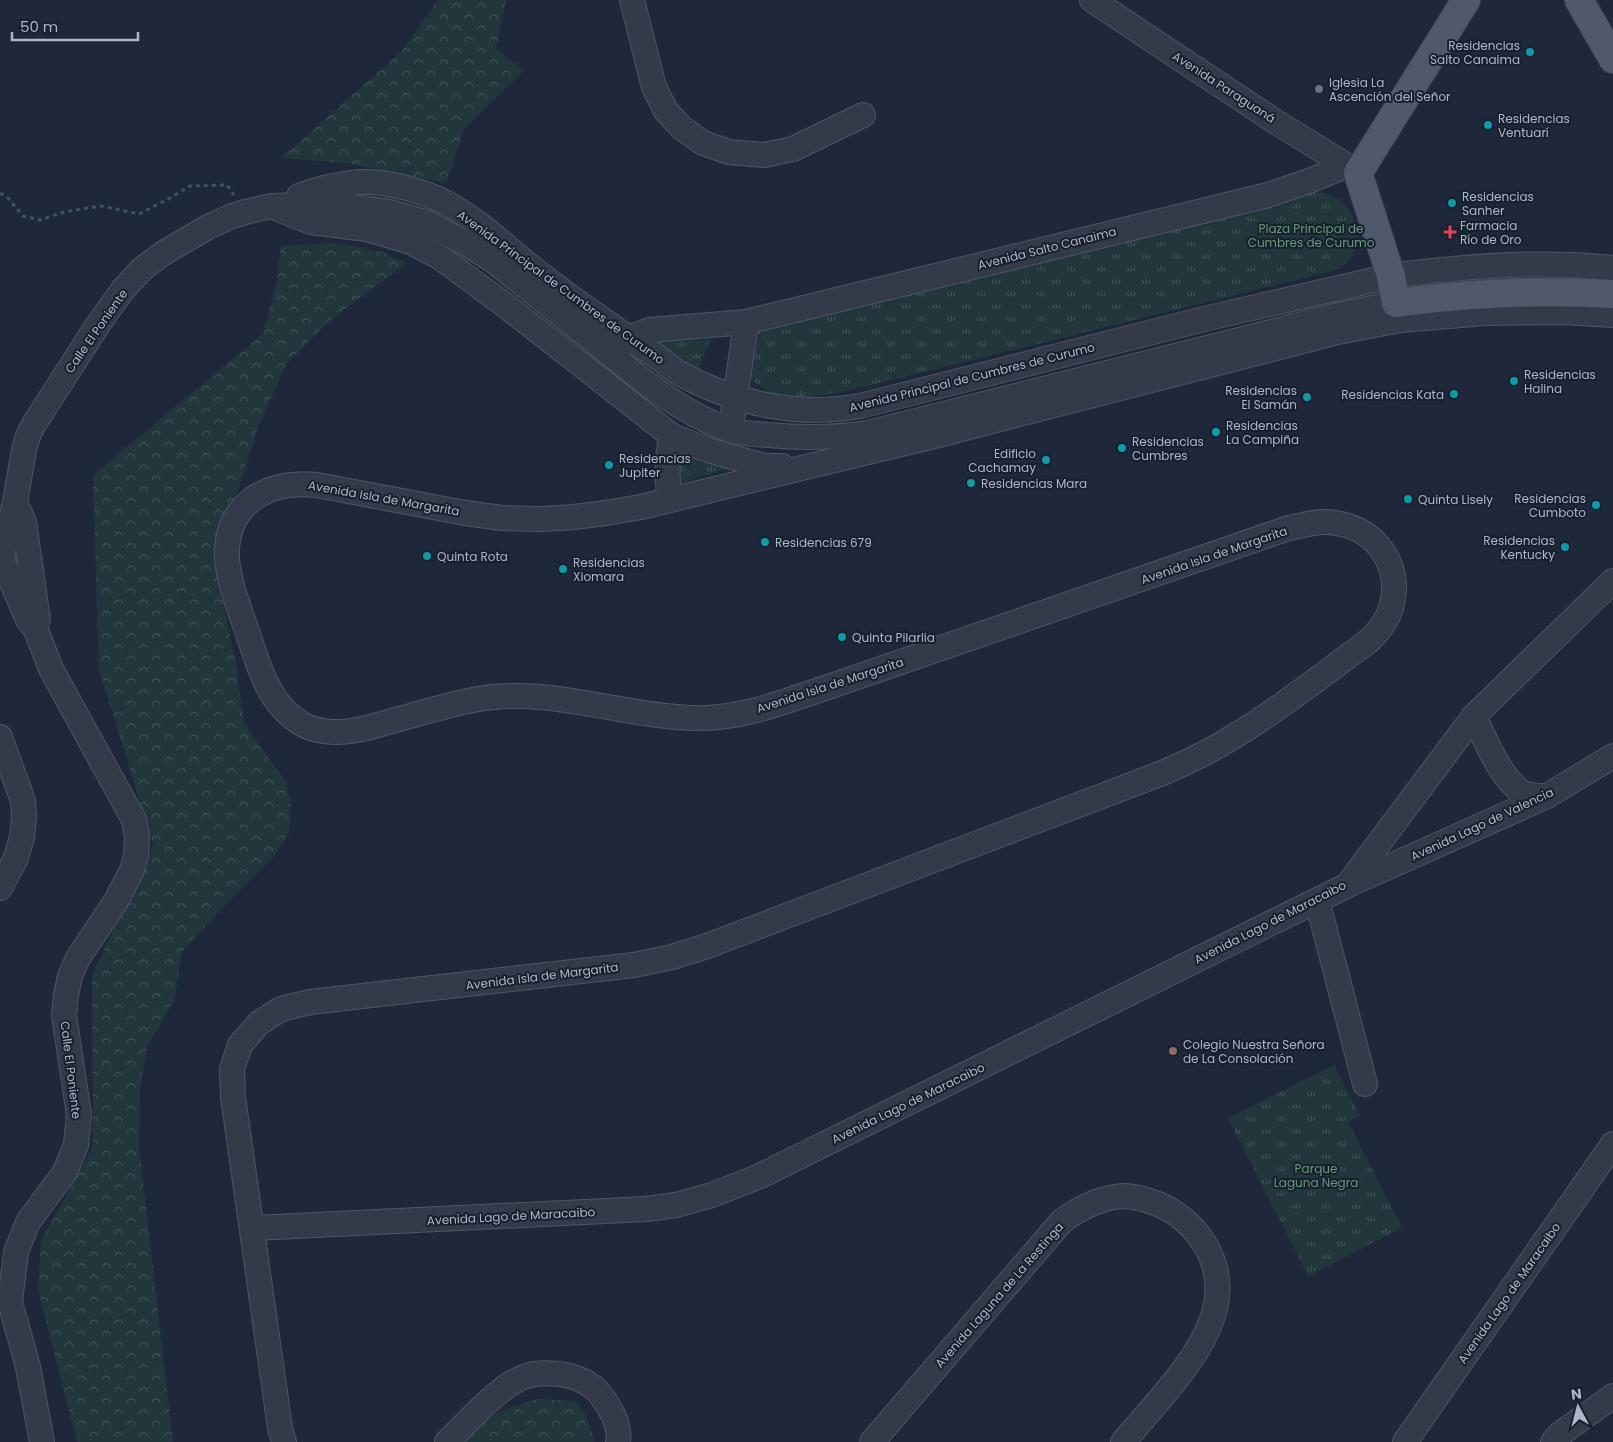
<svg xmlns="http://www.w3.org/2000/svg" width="1613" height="1442" font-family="Poppins,sans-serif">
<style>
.grass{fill:url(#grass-tufts)}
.forest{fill:url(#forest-crowns)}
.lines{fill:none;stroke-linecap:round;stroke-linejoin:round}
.minor-casing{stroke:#4d5566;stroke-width:26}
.major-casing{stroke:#3c4455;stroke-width:30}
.path{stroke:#3f545a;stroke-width:3;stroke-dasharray:4 4;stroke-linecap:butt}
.minor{stroke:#333b4b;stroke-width:24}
.major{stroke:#50596c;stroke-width:28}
.culture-dot{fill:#0f9aa8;stroke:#182030;stroke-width:2}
.worship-dot{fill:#6b7280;stroke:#182030;stroke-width:2}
.health-dot{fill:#e0444e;stroke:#182030;stroke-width:2}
.education-dot{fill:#8d6e63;stroke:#182030;stroke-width:2}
.labels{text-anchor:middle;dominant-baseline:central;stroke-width:4;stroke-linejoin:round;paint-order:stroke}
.poi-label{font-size:12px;fill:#adb5c8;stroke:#182030;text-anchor:start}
.street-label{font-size:12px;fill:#adb5c8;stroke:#182030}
.park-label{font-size:12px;fill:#629b74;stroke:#182030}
</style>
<defs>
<pattern id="grass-tufts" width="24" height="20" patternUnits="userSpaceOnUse" patternTransform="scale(1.25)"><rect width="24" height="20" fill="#21373c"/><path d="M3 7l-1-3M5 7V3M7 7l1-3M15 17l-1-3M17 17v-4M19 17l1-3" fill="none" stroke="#3f5257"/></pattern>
<pattern id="forest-crowns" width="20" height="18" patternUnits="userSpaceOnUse" patternTransform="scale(1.25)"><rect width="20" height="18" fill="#21373c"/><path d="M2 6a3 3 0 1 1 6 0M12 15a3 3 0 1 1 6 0" fill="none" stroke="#3f5257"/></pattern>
</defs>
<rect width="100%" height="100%" fill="#1f283b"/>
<g class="grass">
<path d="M1317,192C1322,193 1330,194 1335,197C1356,210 1364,237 1351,258C1348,263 1341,267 1336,270L851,390C816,396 772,407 747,374L752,336L761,328L911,293Z"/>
<path d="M710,340L697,374L655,341Z"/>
<path d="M678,447L734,467L677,484Z"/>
<path d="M1334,1065L1360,1116L1348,1122L1402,1228L1308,1276L1228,1118Z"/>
</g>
<g class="forest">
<path d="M438,0H506L496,48L523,71L464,129L446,183L346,163L281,158L401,52Z"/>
<path d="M336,243L382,252L407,263L329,321L287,363L259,425L239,488L220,525L214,563L236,663L244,723L286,782L291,806L289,834L274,856L221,909L182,952L174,1001L147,1047L140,1089L139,1147L173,1442H77L38,1289L41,1241L93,1147L92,976L153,844L99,670L93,475L263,334L277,280L281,246Z"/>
<path d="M537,1399L576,1401L585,1413L595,1442H466C490,1412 502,1410 537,1399Z"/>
</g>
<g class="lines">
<defs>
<g id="minor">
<path d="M632,0L654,87L666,111L682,128L703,143L729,152L764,155L793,149L863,115"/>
<path d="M1092,0L1276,122L1357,172"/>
<path d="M299,196C317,189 343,183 362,182C387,181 424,191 446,203C479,220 507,248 536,271C561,291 587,309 613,327C629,339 647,349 663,361C669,366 674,371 681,374C736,404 799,417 860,406L1204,319L1391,276C1464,266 1540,260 1613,268"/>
<path d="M280,210L311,222L367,229L411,242L441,258L506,306L672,436L708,450L746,461L765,466H782"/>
<path d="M621,347L629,338L650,330L746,322L1268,195L1309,181L1346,166"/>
<path d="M733,414L746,322"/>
<path d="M670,500C666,477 666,458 672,436"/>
<path d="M15,502L24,522L38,620"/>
<path d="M2,560L28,620L36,630L51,669L134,820L137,838L136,855L132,870L116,901L78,958L70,976L66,995L64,1015L79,1115L76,1145L65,1172L28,1222L16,1252L10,1302L28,1367L42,1442"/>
<path d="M0,565L15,502L24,450L28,436L34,424L99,323L122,291L141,270L162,254L208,227L232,216L245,212L272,206L330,204L390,212L425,222L467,244L495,262L646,383C672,402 700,420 730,430C742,434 756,434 768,435C802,438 834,438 868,433L1334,316L1396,303L1400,320"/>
<path d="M1474,716C1485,739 1499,775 1520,791C1527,796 1537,796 1547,796"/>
<path d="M0,737L23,801L24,817L22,837L16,858L0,888"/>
<path d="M1349,883L1474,716L1613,581"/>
<path d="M1317,900L1365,1084"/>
<path d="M252,1228L646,1209L676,1205L712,1195L760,1176L1348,885L1547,796L1613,756"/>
<path d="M284,1442L280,1428L233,1097L232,1069L240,1045L259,1023L281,1009L310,1002L634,965L672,957L707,946L1165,772C1188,762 1211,751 1233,737C1281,708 1325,673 1370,640C1379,631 1387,621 1391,608C1403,567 1377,529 1336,523C1319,520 1302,525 1286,529L837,684C791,699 742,720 693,718C620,716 546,685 473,700C446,705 419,714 392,721C371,727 346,735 324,731C314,730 304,726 296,720C268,701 258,664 248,634C240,610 229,584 227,558C225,503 268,480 317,485L465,513L502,518L542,519L574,517L606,513L641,507L938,435L1338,332L1400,320L1485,313L1563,312L1613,315"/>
<path d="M447,1442C467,1423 501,1383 527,1376C539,1372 553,1373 566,1375C577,1377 592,1384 599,1393C609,1405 621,1425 618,1442"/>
<path d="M872,1442L1062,1221C1080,1208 1101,1197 1124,1196C1136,1196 1147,1200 1158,1204C1197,1221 1224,1260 1216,1304C1207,1353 1155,1404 1123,1442"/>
<path d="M1405,1442L1613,1144"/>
<path d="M1553,1442L1560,1434L1613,1396"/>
</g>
<g id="major">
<path d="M1466,0L1358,173L1391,276L1396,303C1468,293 1541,290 1613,294"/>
<path d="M1579,0L1613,59"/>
</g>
</defs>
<use href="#minor" class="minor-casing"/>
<use href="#major" class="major-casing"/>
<path class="path" d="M0,193L8,198L23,216L40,220L64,212L101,206L139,214L172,197L190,186L227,185L234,195"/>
<use href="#minor" class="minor"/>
<use href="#major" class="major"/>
</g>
<g class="culture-dot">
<circle cx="1530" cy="52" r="5"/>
<circle cx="1488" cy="125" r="5"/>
<circle cx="1452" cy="203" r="5"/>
<circle cx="1514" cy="381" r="5"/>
<circle cx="1454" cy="394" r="5"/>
<circle cx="1307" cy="397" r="5"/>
<circle cx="1216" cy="432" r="5"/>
<circle cx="1122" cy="448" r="5"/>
<circle cx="1046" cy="460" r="5"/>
<circle cx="609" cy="465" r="5"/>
<circle cx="971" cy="483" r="5"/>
<circle cx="1408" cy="499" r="5"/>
<circle cx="1596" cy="505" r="5"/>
<circle cx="765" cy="542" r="5"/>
<circle cx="1565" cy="547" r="5"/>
<circle cx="427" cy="556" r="5"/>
<circle cx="563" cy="569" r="5"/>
<circle cx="842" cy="637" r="5"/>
</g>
<circle class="worship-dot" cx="1319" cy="89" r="5"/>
<path class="health-dot" d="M1447.5 224.5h5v5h5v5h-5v5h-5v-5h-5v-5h5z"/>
<circle class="education-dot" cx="1173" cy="1051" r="5"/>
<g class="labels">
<g class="poi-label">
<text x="1520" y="45" text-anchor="end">Residencias<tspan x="1520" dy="14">Salto Canaima</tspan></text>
<text x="1329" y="82">Iglesia La<tspan x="1329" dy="14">Ascención del Señor</tspan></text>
<text x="1498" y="118">Residencias<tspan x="1498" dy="14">Ventuarí</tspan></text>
<text x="1462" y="196">Residencias<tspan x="1462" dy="14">Sanher</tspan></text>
<text x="1460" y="225">Farmacia<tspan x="1460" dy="14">Río de Oro</tspan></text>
<text x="1524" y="374">Residencias<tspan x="1524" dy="14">Halina</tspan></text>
<text x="1297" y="390" text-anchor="end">Residencias<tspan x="1297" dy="14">El Samán</tspan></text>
<text x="1444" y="394" text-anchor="end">Residencias Kata</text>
<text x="1226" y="425">Residencias<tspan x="1226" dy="14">La Campiña</tspan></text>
<text x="1132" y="441">Residencias<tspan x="1132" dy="14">Cumbres</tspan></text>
<text x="1036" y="453" text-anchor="end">Edificio<tspan x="1036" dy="14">Cachamay</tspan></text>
<text x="619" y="458">Residencias<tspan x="619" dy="14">Jupiter</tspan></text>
<text x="981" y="483">Residencias Mara</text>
<text x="1586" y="498" text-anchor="end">Residencias<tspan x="1586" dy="14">Cumboto</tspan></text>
<text x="1418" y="499">Quinta Lisely</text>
<text x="1555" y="540" text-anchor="end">Residencias<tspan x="1555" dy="14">Kentucky</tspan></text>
<text x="775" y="542">Residencias 679</text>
<text x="437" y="556">Quinta Rota</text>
<text x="573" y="562">Residencias<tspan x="573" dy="14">Xiomara</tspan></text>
<text x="852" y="637">Quinta Pilarlia</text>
<text x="1183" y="1044">Colegio Nuestra Señora<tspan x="1183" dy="14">de La Consolación</tspan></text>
</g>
<g class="street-label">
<text transform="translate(1224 87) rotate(33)">Avenida Paraguaná</text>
<text transform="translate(1047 248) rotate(-14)">Avenida Salto Canaima</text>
<text transform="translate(561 287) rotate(36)">Avenida Principal de Cumbres de Curumo</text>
<text transform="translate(96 331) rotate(-55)">Calle El Poniente</text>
<text transform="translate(972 377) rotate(-14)">Avenida Principal de Cumbres de Curumo</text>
<text transform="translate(384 498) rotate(10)">Avenida Isla de Margarita</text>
<text transform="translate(1214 555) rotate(-19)">Avenida Isla de Margarita</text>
<text transform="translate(830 685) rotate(-18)">Avenida Isla de Margarita</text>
<text transform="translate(1482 824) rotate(-25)">Avenida Lago de Valencia</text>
<text transform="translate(1270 922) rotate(-27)">Avenida Lago de Maracaibo</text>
<text transform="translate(542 976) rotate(-7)">Avenida Isla de Margarita</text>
<text transform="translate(71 1070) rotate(83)">Calle El Poniente</text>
<text transform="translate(908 1103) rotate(-26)">Avenida Lago de Maracaibo</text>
<text transform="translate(511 1216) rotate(-3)">Avenida Lago de Maracaibo</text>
<text transform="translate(1509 1293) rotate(-55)">Avenida Lago de Maracaibo</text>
<text transform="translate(999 1295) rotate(-49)">Avenida Laguna de La Restinga</text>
</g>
<g class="park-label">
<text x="1311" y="228">Plaza Principal de<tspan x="1311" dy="14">Cumbres de Curumo</tspan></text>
<text x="1316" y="1168">Parque<tspan x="1316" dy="14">Laguna Negra</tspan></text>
</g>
</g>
<g transform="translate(1578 1407) rotate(353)" stroke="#182030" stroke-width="4" paint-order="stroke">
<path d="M0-4L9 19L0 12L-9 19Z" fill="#adb5c8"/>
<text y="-8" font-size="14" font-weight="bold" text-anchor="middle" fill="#adb5c8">N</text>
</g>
<path d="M12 32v8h126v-8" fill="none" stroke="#adb5c8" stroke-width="2.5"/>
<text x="20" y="32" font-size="15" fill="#adb5c8" stroke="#182030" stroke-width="4" paint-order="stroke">50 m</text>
</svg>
